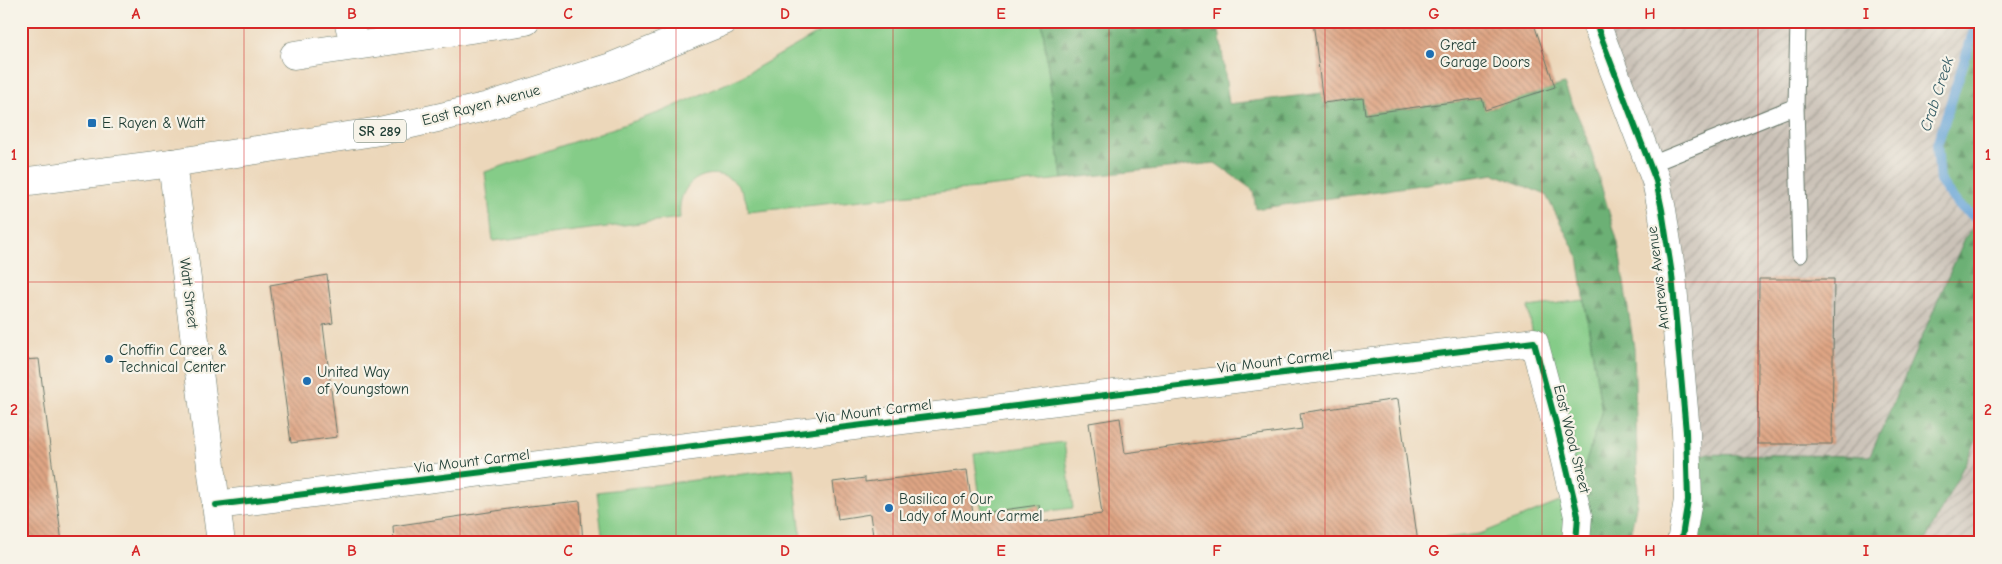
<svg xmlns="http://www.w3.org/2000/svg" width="2002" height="564" font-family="'Comic Neue',sans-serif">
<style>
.built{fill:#ecd7ba}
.industrial{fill:url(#industrial-furrows)}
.green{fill:#85cc88;stroke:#52845e}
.forest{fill:url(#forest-firs);stroke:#467654}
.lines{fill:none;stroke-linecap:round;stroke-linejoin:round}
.stream{stroke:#64a3d7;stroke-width:10}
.building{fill:url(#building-back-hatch)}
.service-casing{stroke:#69786a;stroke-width:17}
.minor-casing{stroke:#69786a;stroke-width:29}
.tertiary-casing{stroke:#69786a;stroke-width:29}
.primary-casing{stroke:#69786a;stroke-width:29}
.service{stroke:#fff;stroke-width:15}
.minor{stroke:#fff;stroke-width:28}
.tertiary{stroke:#fff;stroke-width:28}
.primary{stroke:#fff;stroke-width:28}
.cycleway-casing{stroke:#f7f3e8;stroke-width:9}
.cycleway{stroke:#00873e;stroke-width:6}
.grid{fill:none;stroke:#d62828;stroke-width:1;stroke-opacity:0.55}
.poi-dot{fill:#1f6fb2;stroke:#f7f3e8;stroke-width:2}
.labels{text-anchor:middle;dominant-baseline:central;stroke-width:4.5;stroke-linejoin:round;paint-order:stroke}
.shield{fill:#f7f3e8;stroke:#60746a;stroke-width:1}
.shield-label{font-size:14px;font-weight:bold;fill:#1f3d34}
.poi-label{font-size:15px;fill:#1f3d34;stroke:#f7f3e8;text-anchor:start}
.street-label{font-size:15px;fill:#1f3d34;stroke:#f7f3e8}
.water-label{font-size:16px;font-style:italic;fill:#345c65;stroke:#f7f3e8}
.neatline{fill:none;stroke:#d62828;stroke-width:2}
.grid-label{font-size:16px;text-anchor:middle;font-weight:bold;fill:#d62828}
</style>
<defs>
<pattern id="industrial-furrows" width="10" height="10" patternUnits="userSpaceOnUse" patternTransform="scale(1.25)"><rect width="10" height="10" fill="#cbc2b8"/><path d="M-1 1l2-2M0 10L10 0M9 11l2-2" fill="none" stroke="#a49f96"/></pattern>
<pattern id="forest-firs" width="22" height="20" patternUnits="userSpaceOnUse" patternTransform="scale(1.25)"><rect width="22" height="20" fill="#6cb074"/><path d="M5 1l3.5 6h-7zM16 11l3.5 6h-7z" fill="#589060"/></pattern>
<pattern id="building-back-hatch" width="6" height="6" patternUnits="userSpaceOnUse" patternTransform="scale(1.25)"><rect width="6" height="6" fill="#dfa584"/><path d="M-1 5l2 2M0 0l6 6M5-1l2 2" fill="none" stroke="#b4886d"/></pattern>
</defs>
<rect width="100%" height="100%" fill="#f7f3e8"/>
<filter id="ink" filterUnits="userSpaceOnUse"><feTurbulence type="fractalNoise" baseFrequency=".02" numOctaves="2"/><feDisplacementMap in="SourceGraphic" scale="10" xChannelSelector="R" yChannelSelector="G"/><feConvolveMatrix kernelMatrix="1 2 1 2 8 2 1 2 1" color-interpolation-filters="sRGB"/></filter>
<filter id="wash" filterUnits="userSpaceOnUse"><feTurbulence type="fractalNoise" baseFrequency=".0096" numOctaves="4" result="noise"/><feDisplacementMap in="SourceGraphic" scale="20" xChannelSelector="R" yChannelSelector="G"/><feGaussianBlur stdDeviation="1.12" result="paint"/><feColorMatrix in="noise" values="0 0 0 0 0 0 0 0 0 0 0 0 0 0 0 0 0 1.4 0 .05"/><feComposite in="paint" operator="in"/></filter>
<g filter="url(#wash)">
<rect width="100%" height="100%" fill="#f2e6ce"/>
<path class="built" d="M21,21H1595L1656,181L1681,543H21Z"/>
<g class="industrial">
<path d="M1595,21H1977L1937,145L1958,205L1979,219L1965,238L1870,457L1686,454L1672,275Z"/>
<path d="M1981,432V543H1924Z"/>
</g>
<g class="green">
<path d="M839,21H1042L1062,179L748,212C744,158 674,164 680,218L493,241L485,172L661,112L739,78Z"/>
<path d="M1584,300L1602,413L1574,498L1576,543H1418V541L1480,534L1557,503L1573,498L1534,342L1528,307Z"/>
<path d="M1064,442L1073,508L1040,512L1039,505L983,520L974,454Z"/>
<path d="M793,468L802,543H603L597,492Z"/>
</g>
<g class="forest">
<path d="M1042,21H1218L1229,104L1322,93L1324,103L1363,98L1365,114L1482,98L1485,109L1564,84L1587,137L1618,243L1634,348L1638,495L1629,543H1576L1574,498L1602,413L1578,257L1546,195L1495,174L1256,209L1253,190L1215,163L1062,179Z"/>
<path d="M1977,21H1981V432L1924,543H1681L1686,454L1870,456L1965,238L1979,219L1958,205L1940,181L1937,145Z"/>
</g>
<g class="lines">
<path class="stream" d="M1977,21L1937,145L1940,181L1958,205L1981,221"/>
</g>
<g id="blocks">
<g class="building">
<path d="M1313,21H1533L1555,87L1485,110L1482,98L1365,114L1363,98L1323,103Z"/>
<path d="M327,275L333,323L323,325L337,437L291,443L270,285Z"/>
<path d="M1759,279H1834L1832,444H1757Z"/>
<path d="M39,359L62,543H21V360Z"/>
<path d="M1398,399L1418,543H874L870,514L838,519L833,482L865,478V482L967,470L973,514L1039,505L1041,522L1102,514L1089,423L1120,418L1125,453L1302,429L1300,413Z"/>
<path d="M580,501L583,543H394L393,526L530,506Z"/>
</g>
</g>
</g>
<g filter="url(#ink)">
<use href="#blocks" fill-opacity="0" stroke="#69786a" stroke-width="1"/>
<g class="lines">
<defs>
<g id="service">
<path d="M1796,106L1798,21"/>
<path d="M1649,165L1796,106L1800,255"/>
</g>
<g id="minor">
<path d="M348,21L355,45"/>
<path d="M294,55L526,21"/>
<path d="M172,163L221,543"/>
<path d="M216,505L1534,342L1558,431L1578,516L1576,543"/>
</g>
<path id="tertiary" d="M1595,21L1656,181L1662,210L1672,275L1686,432L1688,500L1681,543"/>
<path id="primary" d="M21,182L172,163L380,131L485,107L611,67L724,21"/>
</defs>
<use href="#service" class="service-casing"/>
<use href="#minor" class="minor-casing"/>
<use href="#tertiary" class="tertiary-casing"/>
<use href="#primary" class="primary-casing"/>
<use href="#service" class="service"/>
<use href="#minor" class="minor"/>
<use href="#tertiary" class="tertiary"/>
<use href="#primary" class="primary"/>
<defs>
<g id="cycleway">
<path d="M1595,21L1656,181L1662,210L1672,275L1686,432L1688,500L1681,543"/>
<path d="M216,505L1534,342L1558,431L1578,516L1576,543"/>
</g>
</defs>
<use href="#cycleway" class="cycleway-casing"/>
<use href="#cycleway" class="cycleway"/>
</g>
</g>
<path class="grid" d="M244,21V543M460,21V543M676,21V543M893,21V543M1109,21V543M1325,21V543M1542,21V543M1758,21V543M21,282H1981"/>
<g class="poi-dot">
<circle cx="1430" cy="54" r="5"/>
<rect x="87" y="118" width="10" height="10" rx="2.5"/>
<circle cx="109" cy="359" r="5"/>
<circle cx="307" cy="381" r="5"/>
<circle cx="889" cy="508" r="5"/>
</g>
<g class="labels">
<rect class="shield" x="354" y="119.5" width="52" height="23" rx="4"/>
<g class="shield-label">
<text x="380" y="131">SR 289</text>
</g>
<g class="poi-label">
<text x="1440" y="45">Great<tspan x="1440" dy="17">Garage Doors</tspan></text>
<text x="102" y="123">E. Rayen &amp; Watt</text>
<text x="119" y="350">Choffin Career &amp;<tspan x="119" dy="17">Technical Center</tspan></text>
<text x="317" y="372">United Way<tspan x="317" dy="17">of Youngstown</tspan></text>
<text x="899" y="499">Basilica of Our<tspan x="899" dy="17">Lady of Mount Carmel</tspan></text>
</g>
<g class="street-label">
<text transform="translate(481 105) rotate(-15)">East Rayen Avenue</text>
<text transform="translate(1658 278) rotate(-97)">Andrews Avenue</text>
<text transform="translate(189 293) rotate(83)">Watt Street</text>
<text transform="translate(1275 361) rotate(-7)">Via Mount Carmel</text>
<text transform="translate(874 411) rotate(-7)">Via Mount Carmel</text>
<text transform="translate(1572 439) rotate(76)">East Wood Street</text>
<text transform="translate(472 461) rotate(-7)">Via Mount Carmel</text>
</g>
<g class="water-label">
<text transform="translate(1937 94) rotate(-72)">Crab Creek</text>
</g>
</g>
<rect width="2002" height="564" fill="none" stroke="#f7f3e8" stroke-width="55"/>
<rect x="28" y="28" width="1946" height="508" class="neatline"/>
<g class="grid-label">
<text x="136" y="19">A</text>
<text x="352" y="19">B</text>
<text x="568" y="19">C</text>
<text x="785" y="19">D</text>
<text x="1001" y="19">E</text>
<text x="1217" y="19">F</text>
<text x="1434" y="19">G</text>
<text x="1650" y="19">H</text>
<text x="1866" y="19">I</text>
<text x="14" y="160">1</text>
<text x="1988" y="160">1</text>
<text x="14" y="415">2</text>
<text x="1988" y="415">2</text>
<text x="136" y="556">A</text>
<text x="352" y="556">B</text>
<text x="568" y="556">C</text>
<text x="785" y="556">D</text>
<text x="1001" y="556">E</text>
<text x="1217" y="556">F</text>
<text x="1434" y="556">G</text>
<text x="1650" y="556">H</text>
<text x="1866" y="556">I</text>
</g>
</svg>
